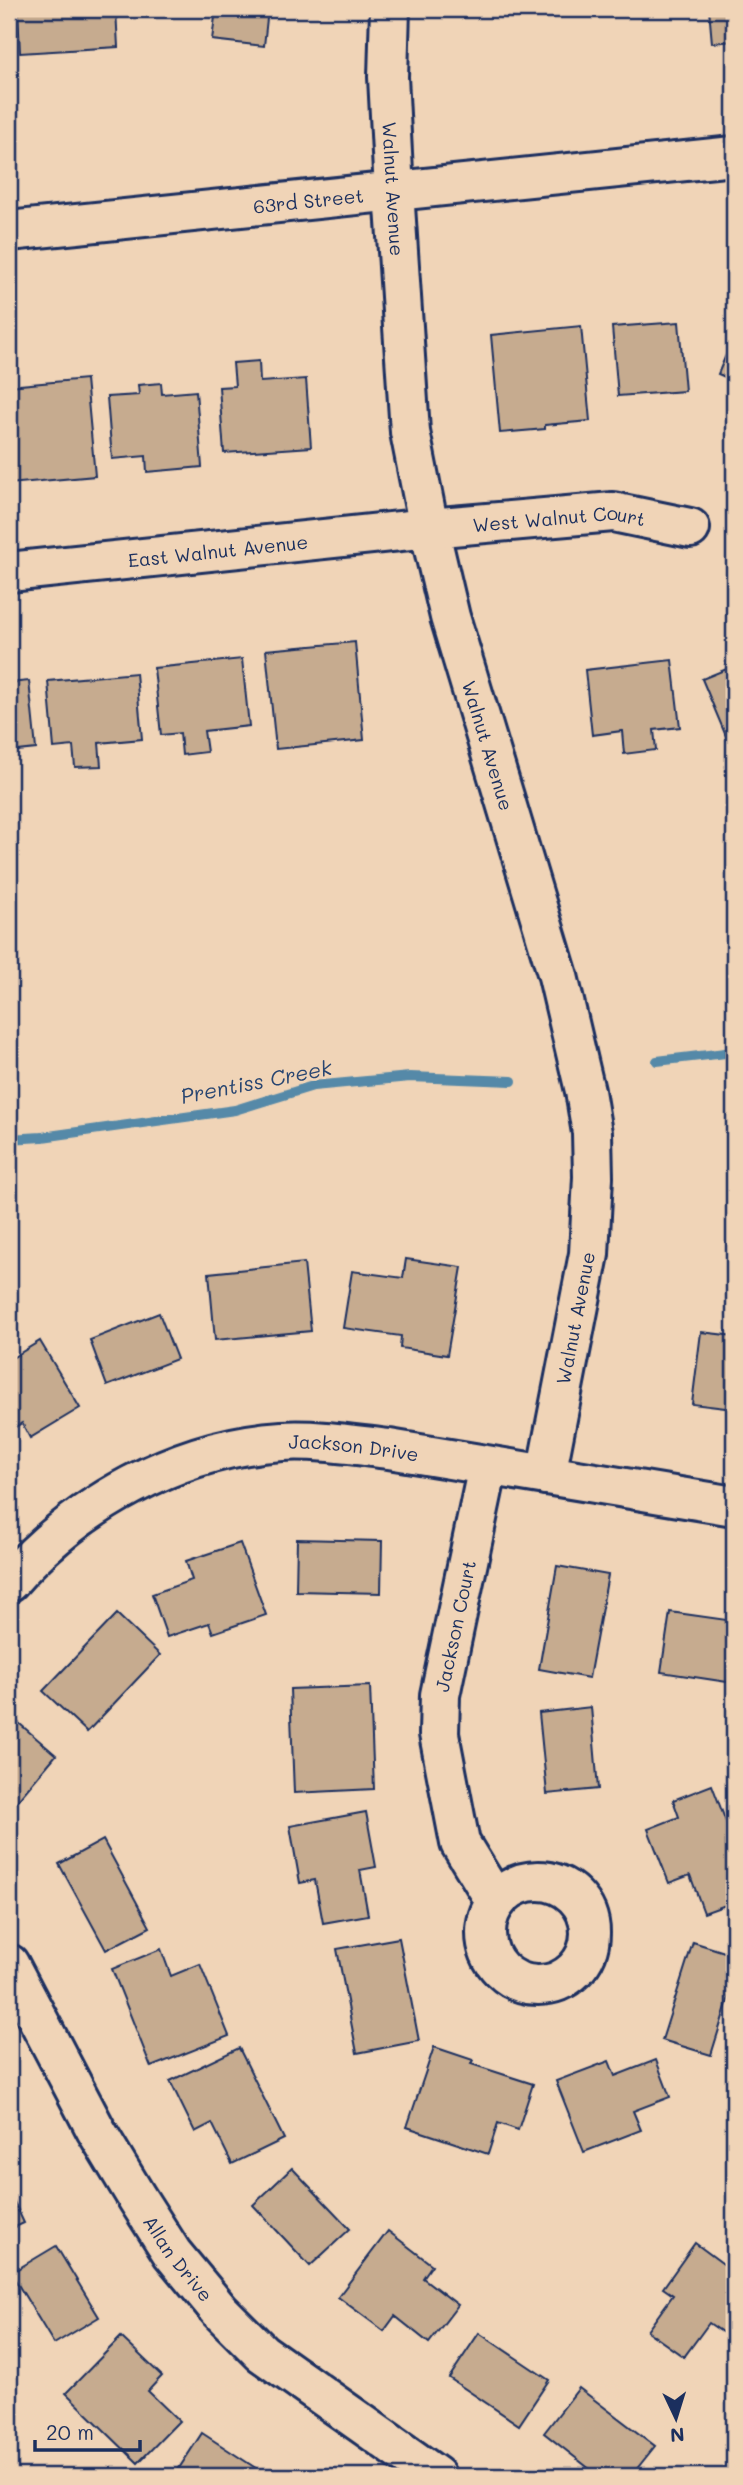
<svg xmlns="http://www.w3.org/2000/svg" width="743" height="2485" font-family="Mali,sans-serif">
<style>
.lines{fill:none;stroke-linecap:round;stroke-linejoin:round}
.stream{stroke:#5489a8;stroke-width:10}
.building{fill:#c6ab8f;stroke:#1b2f5e;stroke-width:2}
.minor-casing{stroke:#1b2f5e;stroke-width:44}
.minor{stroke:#f0d4b7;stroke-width:38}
.labels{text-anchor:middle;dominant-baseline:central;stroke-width:5;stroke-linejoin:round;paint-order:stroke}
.street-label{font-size:19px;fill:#1b2f5e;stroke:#f0d4b7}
.water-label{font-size:21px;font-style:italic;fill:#294671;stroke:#f0d4b7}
</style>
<rect width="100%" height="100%" fill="#f0d4b7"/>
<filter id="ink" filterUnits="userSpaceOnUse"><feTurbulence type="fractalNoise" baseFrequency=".0143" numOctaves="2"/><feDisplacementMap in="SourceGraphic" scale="14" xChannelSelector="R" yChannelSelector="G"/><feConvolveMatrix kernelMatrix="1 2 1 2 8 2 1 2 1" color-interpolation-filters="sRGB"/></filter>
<g filter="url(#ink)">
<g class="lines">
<g class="stream">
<path d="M657,1061L734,1052"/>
<path d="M9,1139L42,1137L235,1110L313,1086L410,1077L512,1081"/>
</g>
</g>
<g class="building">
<path d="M18,9H116L118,47L20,53Z"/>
<path d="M216,9H268L264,46L212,40Z"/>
<path d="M709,9H734V41L712,43Z"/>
<path d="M679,322L685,391L618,396L612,327Z"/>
<path d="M581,326L590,421L545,425V429L500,433L491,335Z"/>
<path d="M734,336V381L718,374Z"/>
<path d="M259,361L260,382L306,379L311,447L224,453L219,387L235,386L233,363Z"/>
<path d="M86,379L95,476L9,484V386Z"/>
<path d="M161,383L162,394L196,391L202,467L147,472L146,456L112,459L107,397L139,395L138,385Z"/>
<path d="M355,642L364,740L276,749L266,650Z"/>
<path d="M242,659L249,726L204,731L207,752L182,755L180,733L161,735L154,668Z"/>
<path d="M672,660L680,727L654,730L656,750L624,754L622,731L592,735L585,670Z"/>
<path d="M734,666V738L728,741L702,679Z"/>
<path d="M136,673L142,739L99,743L101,766L75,767L73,746L54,748L48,681Z"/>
<path d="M29,681L36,749L9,752V683Z"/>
<path d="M406,1259L462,1267L447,1355L400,1348L401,1336L343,1328L352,1271L403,1278Z"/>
<path d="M304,1263L311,1331L215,1340L209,1273Z"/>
<path d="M159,1313L177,1359L107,1386L90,1340Z"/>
<path d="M701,1332L734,1336V1409L692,1404Z"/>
<path d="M40,1341L80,1408L30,1438L22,1423L9,1431V1360Z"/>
<path d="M297,1539L382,1541L381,1593L296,1591Z"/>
<path d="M240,1543L266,1615L213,1633L209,1623L167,1637L152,1594L192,1580L186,1561Z"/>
<path d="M557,1566L608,1575L589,1678L539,1669Z"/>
<path d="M670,1612L734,1621V1683L661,1672Z"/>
<path d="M117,1614L160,1655L87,1732L43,1691Z"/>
<path d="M370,1686L374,1789L294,1793L290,1689Z"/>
<path d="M591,1707L598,1789L547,1794L539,1713Z"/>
<path d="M13,1718L56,1755L9,1811V1723Z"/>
<path d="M712,1785L734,1843V1849L728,1852L734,1869V1902L704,1913L690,1875L669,1883L648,1829L679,1817L673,1800Z"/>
<path d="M366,1812L376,1867L360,1870L368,1915L323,1923L315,1880L300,1883L290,1826Z"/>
<path d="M103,1840L150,1927L106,1950L59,1864Z"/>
<path d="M399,1938L419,2041L357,2053L337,1949Z"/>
<path d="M693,1942L734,1955V1981L711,2055L662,2040Z"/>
<path d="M161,1949L171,1976L200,1964L229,2036L151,2067L112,1969Z"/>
<path d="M434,2047L473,2060L471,2064L533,2084L518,2130L498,2123L488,2154L407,2127Z"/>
<path d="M239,2048L284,2139L232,2164L212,2123L195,2132L170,2081Z"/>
<path d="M656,2060L670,2097L633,2111L641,2130L584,2152L556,2081L609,2061L615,2076Z"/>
<path d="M292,2168L350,2229L310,2266L253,2205Z"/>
<path d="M9,2191L24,2223L9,2230Z"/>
<path d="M388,2231L432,2265L423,2278L458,2305L429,2343L395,2316L384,2331L338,2297Z"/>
<path d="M695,2243L734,2272V2321L725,2334L709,2323L684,2357L647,2331L673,2295L663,2288Z"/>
<path d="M56,2246L99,2317L54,2344L11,2273Z"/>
<path d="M479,2333L549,2380L519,2425L449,2378Z"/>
<path d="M121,2337L162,2376L148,2391L179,2421L138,2463L66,2393Z"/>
<path d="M579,2388L655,2446L631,2476H587L591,2470L544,2433Z"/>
<path d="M202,2433L268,2476H174Z"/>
</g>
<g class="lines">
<defs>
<g id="minor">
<path id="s1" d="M390,9L388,77L394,191L410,432L429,528L450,617L558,976L585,1091L592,1133L593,1177L589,1254L546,1475"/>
<path id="s2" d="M9,231L734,156"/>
<path id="s3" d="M9,572L429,528L613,512L690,528"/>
<path d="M488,1466L440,1695L439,1734L460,1843L496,1902"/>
<path id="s4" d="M9,1582C77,1504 178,1448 282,1441C317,1439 354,1445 389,1449L734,1506"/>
<circle cx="538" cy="1933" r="52"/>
<path id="s5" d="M9,1964L96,2130L137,2198L172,2253L220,2311L262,2353L436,2476"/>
</g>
</defs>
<use href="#minor" class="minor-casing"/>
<use href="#minor" class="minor"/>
</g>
</g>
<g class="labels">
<g class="street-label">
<text stroke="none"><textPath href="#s1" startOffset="180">Walnut Avenue</textPath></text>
<text stroke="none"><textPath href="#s2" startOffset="301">63rd Street</textPath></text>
<text stroke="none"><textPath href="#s3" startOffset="553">West Walnut Court</textPath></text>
<text stroke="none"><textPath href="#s3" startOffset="210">East Walnut Avenue</textPath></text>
<text stroke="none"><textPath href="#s1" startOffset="747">Walnut Avenue</textPath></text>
<text transform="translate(575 1318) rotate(-79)">Walnut Avenue</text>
<text stroke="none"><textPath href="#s4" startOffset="387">Jackson Drive</textPath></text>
<text transform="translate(455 1626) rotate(-78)">Jackson Court</text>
<text stroke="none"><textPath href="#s5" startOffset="340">Allan Drive</textPath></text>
</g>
<g class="water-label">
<text transform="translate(256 1081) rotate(-11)">Prentiss Creek</text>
</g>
</g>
<rect width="743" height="2485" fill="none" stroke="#f0d4b7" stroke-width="35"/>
<rect x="18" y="18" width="708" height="2450" fill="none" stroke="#1b2f5e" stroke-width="2.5" filter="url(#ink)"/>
<g transform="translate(676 2418) rotate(176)" stroke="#f0d4b7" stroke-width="5" paint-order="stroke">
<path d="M0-5L12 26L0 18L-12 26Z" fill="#1b2f5e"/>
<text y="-10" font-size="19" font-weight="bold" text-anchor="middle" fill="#1b2f5e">N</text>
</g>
<path d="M35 2440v10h105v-10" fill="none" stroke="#1b2f5e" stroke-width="3.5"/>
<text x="46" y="2440" font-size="21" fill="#1b2f5e" stroke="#f0d4b7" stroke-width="5" paint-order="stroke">20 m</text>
</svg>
